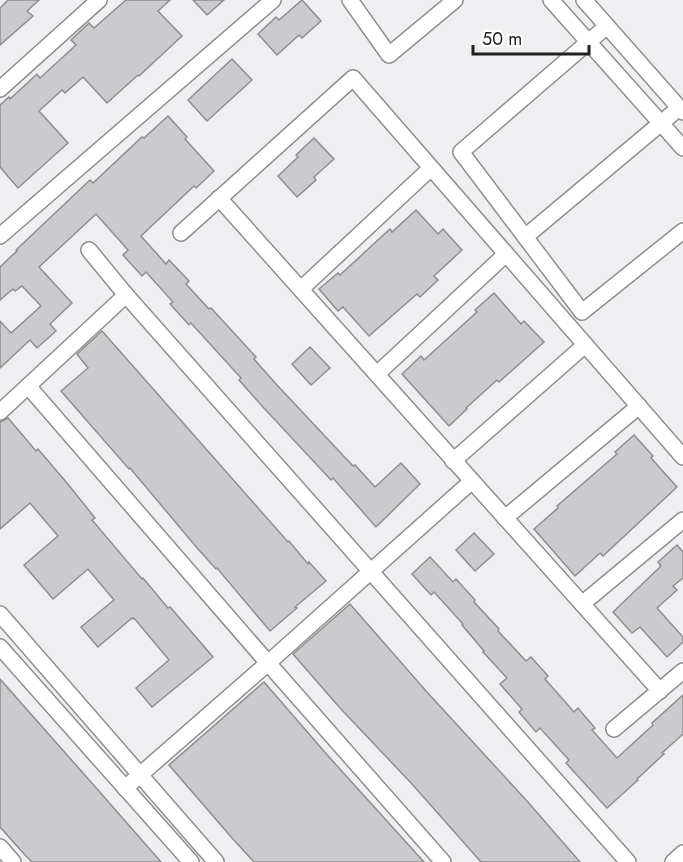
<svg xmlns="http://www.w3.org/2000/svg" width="683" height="862" font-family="Jost,sans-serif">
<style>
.building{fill:#cbcacc;stroke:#8e8e90;stroke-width:1.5}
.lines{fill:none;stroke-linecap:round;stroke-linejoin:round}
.minor-casing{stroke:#8f8e90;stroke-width:18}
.minor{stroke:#fff;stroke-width:15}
</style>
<rect width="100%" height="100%" fill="#efeff1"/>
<g class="building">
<path d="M8,0H39L27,11L33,16L0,45V8Z"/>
<path d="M126,0H170L158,11L182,36L139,76L138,75L107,103L83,77L65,93L62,90L39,111L68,143L18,188L0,167V105L9,97L10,99L37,74L40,78L76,45L71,40L89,23L94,28Z"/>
<path d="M193,0H224L207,15Z"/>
<path d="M302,0L321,21L302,38L299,35L277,55L258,34L276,17L279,20Z"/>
<path d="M232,59L252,80L207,121L188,100Z"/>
<path d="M168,116L187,137L185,139L214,171L196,188L194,186L141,236L166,264L169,260L189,281L186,284L209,309L211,308L256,357L254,359L276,384L353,466L355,465L375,487L401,463L420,484L376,527L333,478L331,480L262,406L239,380L241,378L191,323L189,325L170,304L173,302L146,272L142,276L123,255L128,250L96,214L39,267L72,303L50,324L56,331L37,348L30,340L0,368V321L11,333L41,306L22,286L15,291L13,289L0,300V267L17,251L16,250L90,180L93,183L142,137L144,138Z"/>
<path d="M314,138L334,159L314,177L316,180L297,197L278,176L298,157L296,155Z"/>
<path d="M416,210L438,234L443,229L462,250L434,276L438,280L420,297L417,294L369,336L343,307L338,311L319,289L338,273L340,275L390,229L392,232Z"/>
<path d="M494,293L521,324L524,321L544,342L499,382L497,380L466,408L467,409L449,426L402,374L421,356L424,360L477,312L475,310Z"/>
<path d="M102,331L288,542L289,541L308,564L309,562L326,581L295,607L297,608L270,631L217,568L216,569L198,549L130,468L129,469L61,391L88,368L77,354Z"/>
<path d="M310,347L330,368L311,385L292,364Z"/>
<path d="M8,418L36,451L38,449L67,483L95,518L92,520L142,579L143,578L168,608L170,607L213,657L152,707L136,688L169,660L134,618L133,619L132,618L98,647L81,627L114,600L88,569L53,599L24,565L58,536L30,503L0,529V422Z"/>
<path d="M634,435L653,456L651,458L677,487L603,556L600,553L575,576L534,529L558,508L557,506L617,454L615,452Z"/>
<path d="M474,533L494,554L475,571L456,550Z"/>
<path d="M677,545L683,552V578L673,586L677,590L657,608L683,637V642L667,657L640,627L632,633L613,612L661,566L658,562Z"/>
<path d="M430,557L453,582L456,579L475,600L474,602L499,629L498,631L526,661L531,657L548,676L545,679L574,712L578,708L595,728L592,730L617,758L653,725L652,723L683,695V734L662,753L664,754L637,779L638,780L607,808L566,763L569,760L540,728L536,732L519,712L522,709L500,684L507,678L483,652L484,651L462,625L463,624L434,592L431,595L412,574Z"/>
<path d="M350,604L426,691L527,801L580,862H481L412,784L340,708L293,654Z"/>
<path d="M0,679L98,790L161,862H32L25,855L0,827Z"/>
<path d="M264,682L329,757L424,862H254L232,838L169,765Z"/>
</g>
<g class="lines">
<defs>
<g id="minor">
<path d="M350,0L389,55L455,0"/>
<path d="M551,0L683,148"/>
<path d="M584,0L683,112"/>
<path d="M607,26L461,152L582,312L683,231"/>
<path d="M0,89L99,0"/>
<path d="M219,198L660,691"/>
<path d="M181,233L353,78L683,457"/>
<path d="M0,236L273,0"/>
<path d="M525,237L679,108"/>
<path d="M89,250L126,295L628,862"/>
<path d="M301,289L431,168"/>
<path d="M377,374L506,254"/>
<path d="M28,386L268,663L443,862"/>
<path d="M0,412L126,295"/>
<path d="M453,461L585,345"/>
<path d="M505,518L639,406"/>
<path d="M582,604L683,520"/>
<path d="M0,614L216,862"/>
<path d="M0,647L191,862"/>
<path d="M614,729L683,671"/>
<path d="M125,788L268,663L472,481"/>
<path d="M0,847L13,862"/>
<path d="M673,862L683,853"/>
</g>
</defs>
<use href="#minor" class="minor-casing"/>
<use href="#minor" class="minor"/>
</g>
<path d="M473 45v9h116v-9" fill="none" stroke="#212121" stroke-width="3"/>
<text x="482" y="45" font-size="18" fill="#212121" stroke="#ffffff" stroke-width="4.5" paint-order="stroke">50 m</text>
</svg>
